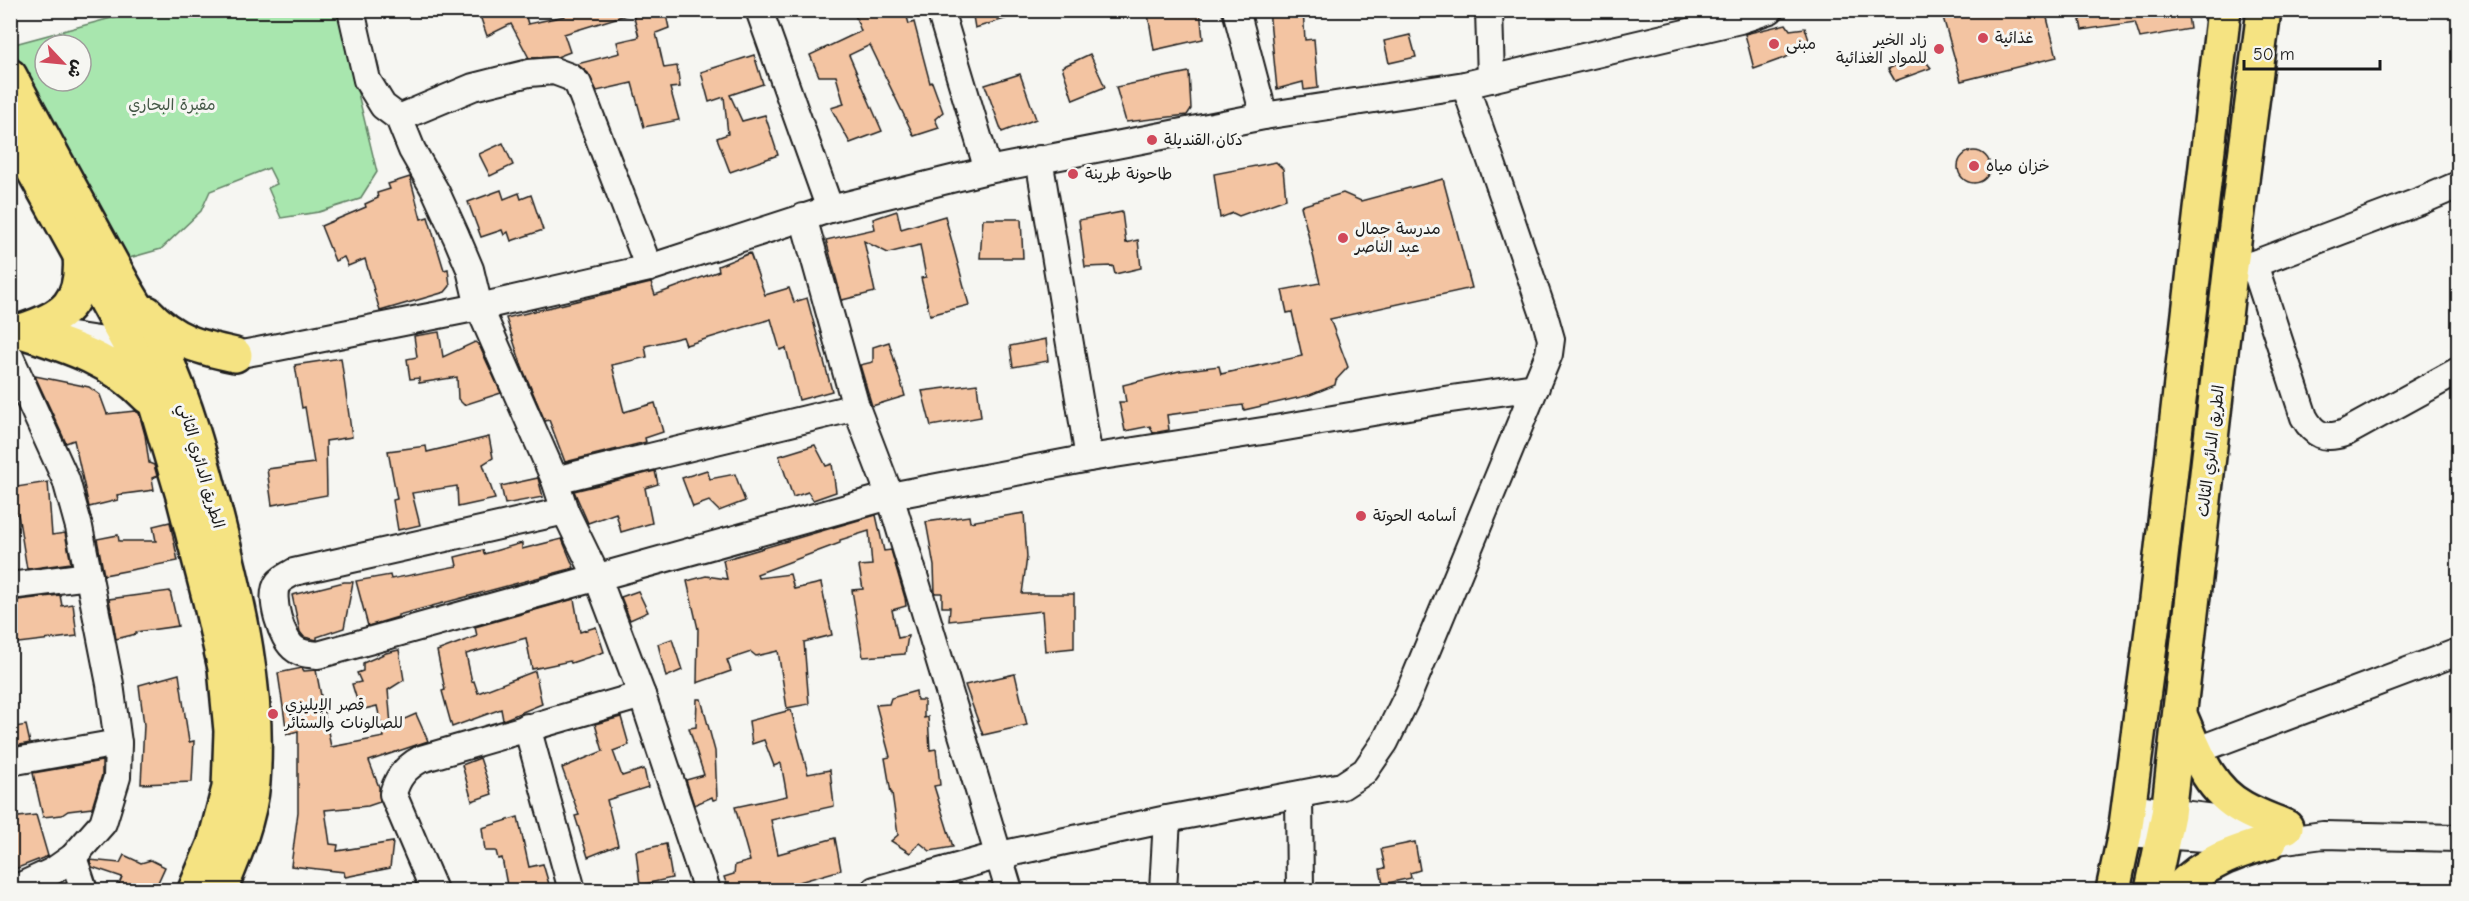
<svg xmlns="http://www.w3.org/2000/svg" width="2469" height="901" font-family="'Comic Neue','Playpen Sans Arabic',sans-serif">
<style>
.green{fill:#a8e6ae;stroke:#628165;stroke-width:1.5;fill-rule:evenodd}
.building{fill:#f3c4a2;stroke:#1c1c1c;stroke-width:1.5}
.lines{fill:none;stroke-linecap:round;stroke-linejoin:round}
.minor-casing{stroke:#1c1c1c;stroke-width:30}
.major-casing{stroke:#1c1c1c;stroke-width:38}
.minor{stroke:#f6f6f2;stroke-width:26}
.major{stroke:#f5e382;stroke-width:33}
.poi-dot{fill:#d1495b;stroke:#f6f6f2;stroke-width:2}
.labels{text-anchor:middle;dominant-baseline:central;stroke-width:6;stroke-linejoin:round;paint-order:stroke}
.poi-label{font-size:16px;fill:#1c1c1c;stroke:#f6f6f2;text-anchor:start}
.park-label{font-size:16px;fill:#465948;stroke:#f6f6f2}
.street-label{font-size:16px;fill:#1c1c1c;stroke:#f6f6f2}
</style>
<rect width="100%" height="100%" fill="#f6f6f2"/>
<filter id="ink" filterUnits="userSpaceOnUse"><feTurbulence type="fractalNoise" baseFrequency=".0167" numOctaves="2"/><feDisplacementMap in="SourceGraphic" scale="12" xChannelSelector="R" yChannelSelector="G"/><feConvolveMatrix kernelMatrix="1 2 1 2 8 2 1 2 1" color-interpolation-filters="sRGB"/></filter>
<g filter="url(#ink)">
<path class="green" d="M137,11H338L377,172L360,199L319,212L281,218L268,188L277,184L269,168L210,191L201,211L161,249L122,260L11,45ZM45,45H81V81H45Z"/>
<g class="building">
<path d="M478,10H539L526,17L528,24L565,16L563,10H628L629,14L564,34L570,52L557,57L529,58L511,24L487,36Z"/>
<path d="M632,10H665L669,28L656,33L664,68L677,66L680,87L670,88L679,120L644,127L632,83L597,91L588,73L577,64L620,53L617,42L639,37Z"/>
<path d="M853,10H905L909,24L914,22L930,83L932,82L943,112L935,119L939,128L914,136L870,45L849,55L882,131L850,143L831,108L844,104L836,76H819L810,55L861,31Z"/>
<path d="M972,10H1020L1021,14L975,28Z"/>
<path d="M1169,10H1200L1203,39L1154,50L1148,14Z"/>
<path d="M1269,10H1303L1305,40L1314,39L1318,88L1304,90L1303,82L1277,89Z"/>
<path d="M1941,10H2045L2057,57L1961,81Z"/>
<path d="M2078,10H2187L2190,29L2140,38L2135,22L2082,30Z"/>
<path d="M1786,24L1790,30L1805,28L1809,40L1791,49L1792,55L1754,69L1745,34Z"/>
<path d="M1410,35L1416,57L1389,63L1384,41Z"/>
<path d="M1090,54L1105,87L1073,100L1062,67Z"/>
<path d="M1920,54L1931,68L1895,81L1888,69Z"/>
<path d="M754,55L763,84L730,95L742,121L765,115L778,155L730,172L717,138L728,134L724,97L709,102L701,72Z"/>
<path d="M1189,72L1191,109L1187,115L1126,122L1116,87Z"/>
<path d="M1020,74L1036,119L1002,132L985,85Z"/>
<path d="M503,143L513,165L490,176L479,154Z"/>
<circle cx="1974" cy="167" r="16"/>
<path d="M1276,162L1283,169L1286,199L1239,216L1233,213L1220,218L1214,174Z"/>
<path d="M410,177L421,219L428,217L444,270L448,269L450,286L445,292L380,311L365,259L348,266L344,257L335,261L321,226L366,207L365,204L378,198L377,193L390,189L388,184Z"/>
<path d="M1443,179L1472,288L1330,319L1348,367L1336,380L1335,385L1310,395L1244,410L1243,405L1167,415L1169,430L1153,433L1150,426L1125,431L1119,402H1126L1123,385L1179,371L1219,366L1221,374L1302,356L1292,312L1287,313L1282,290L1320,283L1301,206L1343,193L1361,201Z"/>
<path d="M501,190L504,199L519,193L521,199L531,195L543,230L511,241L508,232L504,235L502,230L481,237L468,202Z"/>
<path d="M897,211L901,229L945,216L969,305L930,315L921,278L926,277L920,245L888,253L864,241L875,292L842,300L826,240L875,229L873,219Z"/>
<path d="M1122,212L1126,243L1138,240L1141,268L1115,274L1113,266L1085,267L1079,220Z"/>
<path d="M983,219H1021L1023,258H980Z"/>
<path d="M750,253L765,295L789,288L794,302L807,298L832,391L799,400L786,348L780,350L771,319L686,345L683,337L645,346L647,357L612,365L624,412L655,403L663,432L645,438L646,442L565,462L549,420L545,421L522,367L506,318L651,283L655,295L719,271L718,266Z"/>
<path d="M439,332L443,357L475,342L479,345L501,393L464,405L458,399L457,377L419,383V378L410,379L407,359L417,357L414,336Z"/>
<path d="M1046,339L1048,361L1013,367L1010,346Z"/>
<path d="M889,342L905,396L872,406L860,365L873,362V347Z"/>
<path d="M341,358L352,437L326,441L327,495L272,505L267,469L314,463L305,407L302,408L295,365Z"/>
<path d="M35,376L89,387L100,395L107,414L135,411L139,413L145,435L149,463L154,465L157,476L152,478L154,490L117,495L118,500L89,507L74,440L66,443Z"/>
<path d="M977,384L981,417L931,426L922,391Z"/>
<path d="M489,437L493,458L483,464L495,499L458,507L457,486L412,493L420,525L398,530L393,500L397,499L388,451L426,446L427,452Z"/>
<path d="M815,445L826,466L832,464L836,492L813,500L808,492L793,497L779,456Z"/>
<path d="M707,470L710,479L735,474L745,501L719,511L709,501L693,507L682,478Z"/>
<path d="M655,471L658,484L645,488L652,523L621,532L616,513L588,523L574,491Z"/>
<path d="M538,478L543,497L505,504L501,486Z"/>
<path d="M48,482L52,535L65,533L71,563L27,569L18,514H14L10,488Z"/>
<path d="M1024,513L1027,557L1022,594H1074V648L1045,651L1042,611L949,621L950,607H942V593H935L934,566L926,522L969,516L970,522Z"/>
<path d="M876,515L884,551L891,550L905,598L906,606L892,610L898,638L908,636L905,654L863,657L852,590L863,589L859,566L872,565L869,531L840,540V543L757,574L758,578L790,574L794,589L821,583L832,635L804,642L809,704L787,708L778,651L756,656L751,652L727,660L731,671L697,683L698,629L687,581L706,576L727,579L723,560Z"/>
<path d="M170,522L178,561L104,575L97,539L118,535L119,541H156L153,526Z"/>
<path d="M562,539L574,568L398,615V617L368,626L356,581L390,575L391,579L457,566L455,557L483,550L484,554L522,543V549Z"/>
<path d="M344,582H353L344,628L317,637V640L304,637L300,632L292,595Z"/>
<path d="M170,591L178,626L136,632V634L116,639L109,599Z"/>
<path d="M638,591L648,612L630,620L621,597Z"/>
<path d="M60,595L62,606L73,604L77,636L10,644V601Z"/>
<path d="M574,599L580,632L596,627L604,652L571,663L570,661L532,669L526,638L466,654L472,682L474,681L478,693L535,671L542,704L503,720L501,709L452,727L442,691L445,690L437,651L477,636L475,627Z"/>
<path d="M672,639L682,670L666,677L658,644Z"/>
<path d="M399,650L404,680L388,690L391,725L416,714L428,741L369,761L379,787L380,802L368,806L325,810L330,844L338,845L337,851L393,842L390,868L345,877L344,872L291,866L298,812V731L287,734L278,673L302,668L304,671L316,670L331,747L384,737L377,706L360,710L352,684L361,682L357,673L363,671V663L386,653Z"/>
<path d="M179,674L189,742L194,741L192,782L141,784L144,725L139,685Z"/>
<path d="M1015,674L1027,725L983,735L965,685Z"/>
<path d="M916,691L917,700H924V718L928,717L930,750L936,749L940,785L934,786L953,847L930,851L920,843L910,853L891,841L898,835L892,793H891L885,758L890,757L876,705L889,704L891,698Z"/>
<path d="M697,699H701L715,751L717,799L713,800L712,797L694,805L686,780L704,775L689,728L696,727Z"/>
<path d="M791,710L808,774L830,770L834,806L771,820L778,854L835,838L841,870L768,891H729L724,877L734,874L735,865L750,861L735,807L787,796L781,763L774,766L764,740L752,744L749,721Z"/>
<path d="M621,717L629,745L613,751L622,776L644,769L648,787L607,800L618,845L588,857L575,816L579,815L562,768L603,751L595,724Z"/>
<path d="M26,725L30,743L10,747V728Z"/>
<path d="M480,758L492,794L472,801L462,765Z"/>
<path d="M102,761V775L92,808L68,811L62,815L43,817L33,773Z"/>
<path d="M36,815L48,856L10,871V818Z"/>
<path d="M518,817L529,867L543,864L551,891H508L502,858L498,859L496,851H485L482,828Z"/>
<path d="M1415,842L1420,870L1410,873L1411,878L1383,884L1380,869L1385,868L1381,849Z"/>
<path d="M666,844L672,878L640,885L636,851Z"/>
<path d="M124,855L141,863L151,860L165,867L154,891H116L122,877L92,867L90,860L120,863Z"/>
</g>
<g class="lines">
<defs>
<g id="minor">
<path d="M351,10L367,80L383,106L399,118L412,150L436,192L456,236L470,269L479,307L555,480L565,511L598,579L642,695L707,890"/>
<path d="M759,10L830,209"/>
<path d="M940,10L988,170"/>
<path d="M1236,10L1264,116"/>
<path d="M1489,10L1491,79"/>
<path d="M399,118L473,87L529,73L554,71L570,77L578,84L649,268"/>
<path d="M1039,159L1089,458"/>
<path d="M803,217L856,407L890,496L1009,890"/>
<path d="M2254,264L2304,417C2314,435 2324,440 2345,433L2458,371"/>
<path d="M2238,270L2423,200L2458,185"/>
<path d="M59,334L144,347"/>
<path d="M216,353L235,355L258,351L479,307L649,268L830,209L988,170L1264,116L1465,85L1740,20L1770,10"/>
<path d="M10,357L66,480L79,527L110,684L118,743L117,777L103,823L73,857L53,871L12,890"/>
<path d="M555,480L856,407"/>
<path d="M565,511L294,572C289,575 282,578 278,583C268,596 282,641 295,649C301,654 310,654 318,655L890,496L1089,458L1269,430L1437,401L1536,387"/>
<path d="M10,586L89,576"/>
<path d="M527,727L572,890"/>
<path d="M2195,751L2458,652"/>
<path d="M10,762L118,743"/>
<path d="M1299,795L1300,890"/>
<path d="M2129,807L2267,825"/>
<path d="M2125,833L2270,842L2323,835L2458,838"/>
<path d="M73,857L84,890"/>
<path d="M434,890L393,794C397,777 406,767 421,759L642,695"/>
<path d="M875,890L1000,855L1167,819L1342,786L1365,771L1385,742L1409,693L1549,354L1551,339L1545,318L1465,85"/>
<path d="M1163,890L1167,819"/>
</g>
<g id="major">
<path d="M10,76C47,146 85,215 123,284C135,306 151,328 162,351C187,404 202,461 217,519C239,605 260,692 253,782C250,819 234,857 220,890"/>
<path d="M10,128L130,346L156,405L183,496L210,601L225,668L231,731L229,788L214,845L195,890"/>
<path d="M147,313C173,341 198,347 235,355"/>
<path d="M21,331C68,346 113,360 148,397"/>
<path d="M21,331C65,317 84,303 80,254"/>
<path d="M2181,717C2196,752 2208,789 2243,808C2257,816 2272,821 2286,827"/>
<path d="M2113,890L2125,833L2156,600L2224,10"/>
<path d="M2152,890L2168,814L2230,273L2264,10"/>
<path d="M2178,890C2204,862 2235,852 2270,842"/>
</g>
</defs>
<use href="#minor" class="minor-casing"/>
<use href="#major" class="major-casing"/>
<use href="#minor" class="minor"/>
<use href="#major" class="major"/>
</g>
</g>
<g class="poi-dot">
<circle cx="1983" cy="38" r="6"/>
<circle cx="1774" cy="44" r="6"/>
<circle cx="1939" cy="49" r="6"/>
<circle cx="1152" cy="140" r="6"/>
<circle cx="1974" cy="166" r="6"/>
<circle cx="1073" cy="174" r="6"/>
<circle cx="1343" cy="238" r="6"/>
<circle cx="1361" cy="516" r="6"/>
<circle cx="273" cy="714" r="6"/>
</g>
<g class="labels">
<g class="poi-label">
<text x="1995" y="38">غذائية</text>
<text x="1927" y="40" text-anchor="end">زاد الخير<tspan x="1927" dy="18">للمواد الغذائية</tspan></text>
<text x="1786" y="44">مبنى</text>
<text x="1164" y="140">دكان القنديلة</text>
<text x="1986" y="166">خزان مياه</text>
<text x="1085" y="174">طاحونة طرينة</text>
<text x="1355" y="229">مدرسة جمال<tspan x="1355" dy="18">عبد الناصر</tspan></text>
<text x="1373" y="516">أسامه الحوتة</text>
<text x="285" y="705">قصر الإيليزي<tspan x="285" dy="18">للصالونات والستائر</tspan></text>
</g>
<g class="park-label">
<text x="172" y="105">مقبرة البحاري</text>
</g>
<g class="street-label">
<text transform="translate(2211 451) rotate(-83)">الطريق الدائري الثالث</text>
<text transform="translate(201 466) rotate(74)">الطريق الدائري الثاني</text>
</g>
</g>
<rect width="2469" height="901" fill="none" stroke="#f6f6f2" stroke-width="36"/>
<rect x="18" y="18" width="2433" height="865" fill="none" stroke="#1c1c1c" stroke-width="2" filter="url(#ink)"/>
<g transform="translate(63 63) rotate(116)"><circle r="28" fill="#f6f6f2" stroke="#9f9f9c" stroke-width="1.5"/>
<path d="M0-4.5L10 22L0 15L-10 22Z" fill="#d1495b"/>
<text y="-9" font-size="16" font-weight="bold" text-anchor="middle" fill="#1c1c1c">ش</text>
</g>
<path d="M2244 60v9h136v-9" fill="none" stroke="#1c1c1c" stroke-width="3"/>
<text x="2253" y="60" font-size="18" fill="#1c1c1c" stroke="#f6f6f2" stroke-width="4.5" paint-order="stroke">50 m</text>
</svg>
